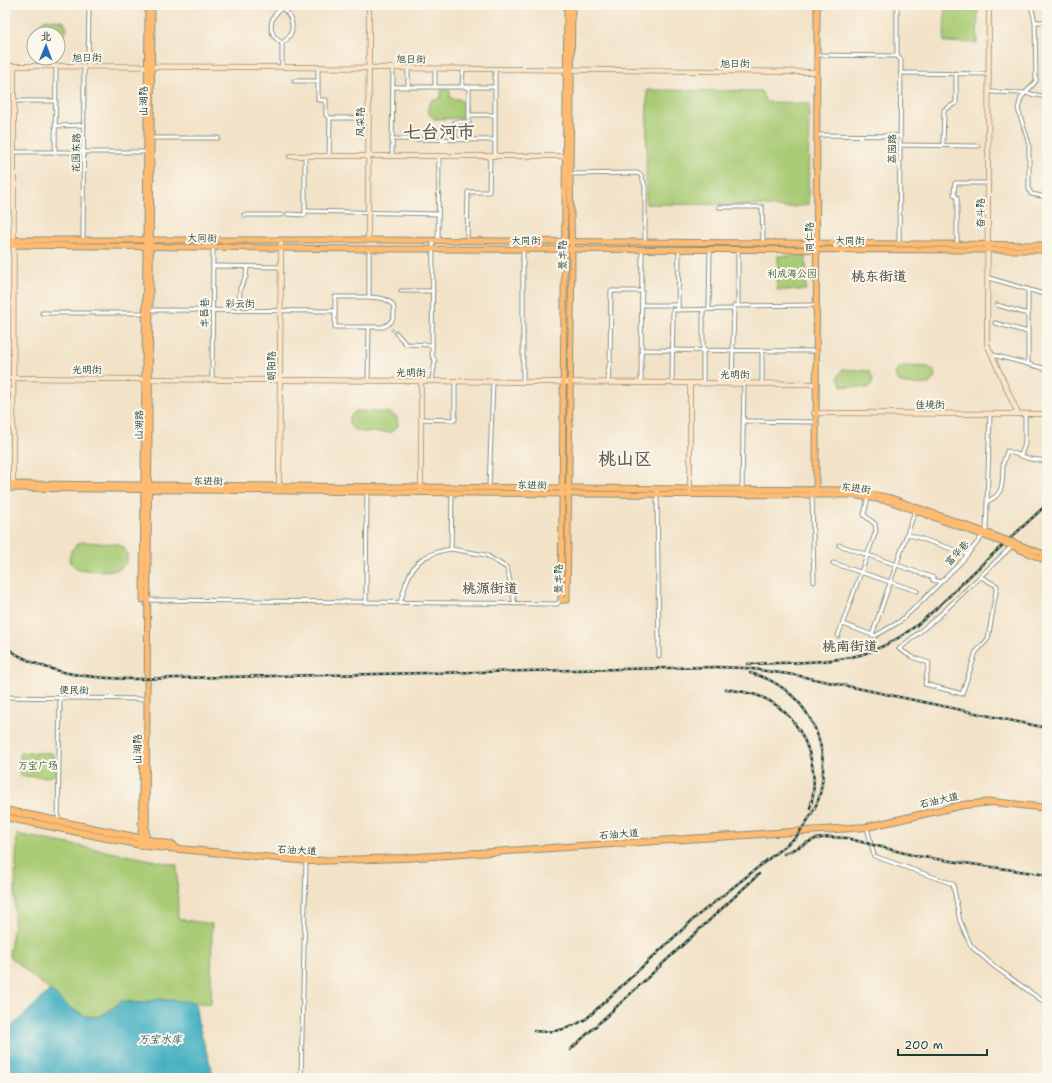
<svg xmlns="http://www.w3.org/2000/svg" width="1052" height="1083" font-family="'Shantell Sans','LXGW WenKai TC',sans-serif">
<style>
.green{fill:#a9cb74;stroke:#648454}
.water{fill:#43afc1;stroke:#31767a}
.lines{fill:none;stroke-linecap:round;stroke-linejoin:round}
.street-tunnel{stroke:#c8c1aa;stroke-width:3;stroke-dasharray:3 1.5;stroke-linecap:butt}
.street-casing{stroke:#88907e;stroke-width:5}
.secondary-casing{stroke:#88907e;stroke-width:6}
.primary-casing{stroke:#88907e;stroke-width:7}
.highway-casing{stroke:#88907e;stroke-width:8}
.street{stroke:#fff;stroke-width:3}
.secondary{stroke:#ffe4c6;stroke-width:4.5}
.primary{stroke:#ffbb71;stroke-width:5}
.highway{stroke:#ffbb71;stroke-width:6}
.rail-casing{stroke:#1f3d34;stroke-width:2.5}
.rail{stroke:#fbf7ec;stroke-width:1;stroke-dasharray:3;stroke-linecap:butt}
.primary-bridge-casing{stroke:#88907e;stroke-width:7;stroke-linecap:butt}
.primary-bridge{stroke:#ffbb71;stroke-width:5}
.labels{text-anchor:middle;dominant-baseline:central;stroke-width:4;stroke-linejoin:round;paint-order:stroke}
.street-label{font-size:10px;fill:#1f3d34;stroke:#fbf7ec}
.park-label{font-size:10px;fill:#426044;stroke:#fbf7ec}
.water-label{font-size:11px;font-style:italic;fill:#2a5f5e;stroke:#fbf7ec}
.district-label{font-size:14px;font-weight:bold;fill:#605d54;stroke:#fbf7ec}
.town-label{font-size:18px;font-weight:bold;fill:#605d54;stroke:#fbf7ec}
</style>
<rect width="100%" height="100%" fill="#fbf7ec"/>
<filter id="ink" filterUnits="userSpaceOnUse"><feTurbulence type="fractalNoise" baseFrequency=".025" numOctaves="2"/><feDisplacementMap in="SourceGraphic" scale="8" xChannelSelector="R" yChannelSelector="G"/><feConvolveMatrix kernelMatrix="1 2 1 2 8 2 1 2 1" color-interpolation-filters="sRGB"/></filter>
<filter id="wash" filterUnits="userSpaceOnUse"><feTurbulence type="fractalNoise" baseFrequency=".012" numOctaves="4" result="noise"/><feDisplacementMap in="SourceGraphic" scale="16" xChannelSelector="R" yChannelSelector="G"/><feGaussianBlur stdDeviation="0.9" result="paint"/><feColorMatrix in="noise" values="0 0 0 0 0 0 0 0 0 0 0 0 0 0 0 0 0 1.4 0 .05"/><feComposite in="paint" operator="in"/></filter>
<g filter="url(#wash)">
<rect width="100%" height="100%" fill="#f2e2c7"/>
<g class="green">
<path d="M945,7H978L977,43L944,42Z"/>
<path d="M45,19L63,21L67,28C66,33 63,37 58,36V34H41L39,30V25Z"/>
<path d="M441,90H450V98L458,99L464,102L466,112L462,118L434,119L429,114L428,107L432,100L441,98Z"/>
<path d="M647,90L761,91L766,102L809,103L808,205L785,208L758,205L646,204Z"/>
<path d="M778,256H806V290H777Z"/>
<path d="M902,366L929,367L934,371L935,377L929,384C918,384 898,388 895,375L897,369Z"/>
<path d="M844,369L869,371L873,378L872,384L868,388L842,386L838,378L840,373Z"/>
<path d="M358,411L390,413L397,417L398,426L391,432C380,432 347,436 349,420C350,415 353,412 358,411Z"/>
<path d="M83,542L119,544C125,548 128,552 127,560C126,564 123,567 119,569C114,572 85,571 79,569C63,563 70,545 83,542Z"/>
<path d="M20,753H52L55,759L56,775L47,777L20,776Z"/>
<path d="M17,834L177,865L178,919L212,924L211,1004L159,999L138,1003L122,1001L100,1016H86L69,1007L9,956L14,923Z"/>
</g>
<path class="water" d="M50,990C63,1001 82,1023 101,1016C108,1013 116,1006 122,1001L138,1003L159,999L195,1002L198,1022L214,1078H5V1033Z"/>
</g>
<g filter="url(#ink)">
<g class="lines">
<path class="street-tunnel" d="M391,329L396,333"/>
<defs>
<g id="street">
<path d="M1031,5L1035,22L1036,81L1021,98L1018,109L1029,144V189L1031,194L1047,197"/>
<path d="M1035,22H1047"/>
<path d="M282,43C266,34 269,17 282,8V5"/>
<path d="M816,55L897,56"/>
<path d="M897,56L901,60L899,244"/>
<path d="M897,56V5"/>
<path d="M88,66L89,5"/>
<path d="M282,67V43C297,34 294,17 282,8"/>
<path d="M318,67V100H326V115L330,118"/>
<path d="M435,69V87"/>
<path d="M495,69V156"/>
<path d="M901,73L989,74"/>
<path d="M294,81H318"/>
<path d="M393,87H495"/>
<path d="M408,87V68"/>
<path d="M462,87L463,69"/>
<path d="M990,92L1026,93L1047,97"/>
<path d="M14,101H56"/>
<path d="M469,115H495"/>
<path d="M55,126L84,125"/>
<path d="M816,135L900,136"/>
<path d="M151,138H218"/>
<path d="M392,139L495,140"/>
<path d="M455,140V122H469V87"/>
<path d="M900,145L978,146"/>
<path d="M943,145L944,110L956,103V73"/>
<path d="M14,152H147"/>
<path d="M55,152L56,66"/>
<path d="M329,156L330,118H369"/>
<path d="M392,156L393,68"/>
<path d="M570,174L637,173L641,175L645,186V243"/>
<path d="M719,207H762L763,244"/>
<path d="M305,211L438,214"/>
<path d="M287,214L305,215V156"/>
<path d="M244,215H281"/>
<path d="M83,240L84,66"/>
<path d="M438,240L439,156"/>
<path d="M467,241L468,192H489L490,156"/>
<path d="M957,244V198L954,194L955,183H989"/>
<path d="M523,249V382"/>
<path d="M213,266L281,267"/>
<path d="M989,278L1047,295"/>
<path d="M1028,289V364"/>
<path d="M401,291H433"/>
<path d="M369,297H335V327H383C393,323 396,315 393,305C386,297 379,298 369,297V249"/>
<path d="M642,305H678"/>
<path d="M738,305V249"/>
<path d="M997,305L1028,314"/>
<path d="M709,309L710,249"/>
<path d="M149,310L335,311"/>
<path d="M678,310L679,249"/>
<path d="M239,311L240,288L246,277L247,267"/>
<path d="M42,313H145"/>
<path d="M995,323L1028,332"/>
<path d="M396,333L406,344L432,345"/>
<path d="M641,350L814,351"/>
<path d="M762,350V384"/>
<path d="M993,355L1047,369"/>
<path d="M212,379L213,247"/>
<path d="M368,380L369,327"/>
<path d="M432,381L435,361L432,355L433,240"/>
<path d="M608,382L609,365L610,363L611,291H642"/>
<path d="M641,383L642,249"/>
<path d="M672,383L673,310L733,309"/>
<path d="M703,383V309"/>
<path d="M732,383L734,306L814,305"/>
<path d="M421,419L455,420V381"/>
<path d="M743,421L814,422"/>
<path d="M1021,455L1025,444V414"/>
<path d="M489,488L493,381"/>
<path d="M657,489L659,656"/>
<path d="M742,490L744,383"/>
<path d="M812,493L814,582"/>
<path d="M988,501C1005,494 1002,481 1003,466C1003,461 1006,456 1007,451L1030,459L1047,461"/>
<path d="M907,534L967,554"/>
<path d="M839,545L934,578L933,580L941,582"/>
<path d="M451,549L486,555L507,568L515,604"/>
<path d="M833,563L917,591"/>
<path d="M981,577L997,586L988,639L976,652L962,694L925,684L929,663L912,657L899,649L940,615L1011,547"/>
<path d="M147,600L557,604L561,600"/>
<path d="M366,602L367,492"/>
<path d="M400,603C410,569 414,555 451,549L452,493"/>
<path d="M843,624L875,636L899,622L919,604L962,561L986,532L990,414"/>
<path d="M872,635L915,511"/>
<path d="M838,636L876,531L875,524L864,515L868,497"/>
<path d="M5,697L143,699"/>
<path d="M58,822L60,698"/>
<path d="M867,827L874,856L953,884L960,921L971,946L995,967L1047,1004"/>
<path d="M301,1078L306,861"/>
</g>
<g id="secondary">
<path d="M989,5L987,344L1018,414"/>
<path d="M5,66L282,67L817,72"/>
<path d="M290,156H565"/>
<path d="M368,240L369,5"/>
<path d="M5,378L816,384"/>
<path d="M421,381V488"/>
<path d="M814,413L1047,414"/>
<path d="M13,486L14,66"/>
<path d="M279,489L281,241"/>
<path d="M690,490V383"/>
</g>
<g id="primary">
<path d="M567,5L561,600H567L572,260L570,174L572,5"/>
<path d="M5,240H368L1047,245"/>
<path d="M5,245L369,249L1047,250"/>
<path d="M5,484L849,490L891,498L993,535"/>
<path d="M5,488L568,494L852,495L889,501L990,538"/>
<path d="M816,493L817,5"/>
<path d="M1012,542L1047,555"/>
<path d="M1009,545L1047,561"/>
<path d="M143,600L148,5"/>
<path d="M141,842L143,742"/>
<path d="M146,843L152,5"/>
</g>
<g id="highway">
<path d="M5,810L173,845"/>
<path d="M5,817L146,846L310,861L403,858L867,827L963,805L993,802L1047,808"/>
</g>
</defs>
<use href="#street" class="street-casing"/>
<use href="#secondary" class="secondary-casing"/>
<use href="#primary" class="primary-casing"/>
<use href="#highway" class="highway-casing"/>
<use href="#street" class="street"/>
<use href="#secondary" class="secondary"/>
<use href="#primary" class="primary"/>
<use href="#highway" class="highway"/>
<defs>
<g id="rail">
<path d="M5,647C43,674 88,678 133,679L716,667L745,668L795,675L1047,728"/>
<path d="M748,664C784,662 824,664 860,655C908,642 939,605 974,572C998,549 1023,527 1047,504"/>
<path d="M726,689C736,691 747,692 756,695C801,709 823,766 810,808"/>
<path d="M784,854L815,839L829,837L846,838L916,856L1047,875"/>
<path d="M534,1031C554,1034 570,1029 586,1019L697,916L796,837C805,824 816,810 820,794C833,741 804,686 750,673"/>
<path d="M570,1050L759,874"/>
</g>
</defs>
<use href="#rail" class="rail-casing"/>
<use href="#rail" class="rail"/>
<defs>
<g id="primary-bridge">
<path d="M993,535L1012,542"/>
<path d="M990,538L1009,545"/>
</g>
</defs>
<use href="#primary-bridge" class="primary-bridge-casing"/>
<use href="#primary-bridge" class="primary-bridge"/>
</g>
</g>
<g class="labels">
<g class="street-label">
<text x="87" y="57">旭日街</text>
<text transform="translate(411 59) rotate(1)">旭日街</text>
<text x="735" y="63">旭日街</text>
<text transform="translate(143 101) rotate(-90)">山湖路</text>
<text transform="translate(360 122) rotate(-90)">风采路</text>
<text transform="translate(892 149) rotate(-89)">荔园路</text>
<text transform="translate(76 153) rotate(-89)">花园东路</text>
<text transform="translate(980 213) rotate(-90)">奋斗路</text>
<text transform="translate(809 237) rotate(-90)">同仁路</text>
<text transform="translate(202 238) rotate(1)">大同街</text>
<text x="526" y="240">大同街</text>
<text x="850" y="240">大同街</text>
<text transform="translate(562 255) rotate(-90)">景丰路</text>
<text x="240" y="303">彩云街</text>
<text transform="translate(204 313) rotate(-90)">丰昌巷</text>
<text transform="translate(271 366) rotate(-90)">朝阳路</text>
<text x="87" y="369">光明街</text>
<text x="411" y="372">光明街</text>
<text x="735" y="374">光明街</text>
<text x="930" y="404">佳境街</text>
<text transform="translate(139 425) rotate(-89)">山湖路</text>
<text transform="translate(208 481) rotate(1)">东进街</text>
<text transform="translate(532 485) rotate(1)">东进街</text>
<text transform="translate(856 488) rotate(7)">东进街</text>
<text transform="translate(957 553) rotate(-48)">富华巷</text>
<text transform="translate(558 579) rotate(-90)">景丰路</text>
<text transform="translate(74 690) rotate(1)">便民街</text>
<text transform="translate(137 749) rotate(-90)">山湖路</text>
<text transform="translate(939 800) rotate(-13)">石油大道</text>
<text transform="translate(619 834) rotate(-4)">石油大道</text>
<text transform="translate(297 850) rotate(3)">石油大道</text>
</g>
<g class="park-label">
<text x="792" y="273">利成海公园</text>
<text x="38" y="765">万宝广场</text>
</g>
<g class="water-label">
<text x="160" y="1039">万宝水库</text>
</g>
<g class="district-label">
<text x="879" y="276">桃东街道</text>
<text x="490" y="588">桃源街道</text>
<text x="850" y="646">桃南街道</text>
</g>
<g class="town-label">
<text x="439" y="132">七台河市</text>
<text x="625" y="459">桃山区</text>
</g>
</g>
<rect width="1052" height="1083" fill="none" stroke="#fbf7ec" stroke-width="20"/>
<g transform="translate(46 46) rotate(1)"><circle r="19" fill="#fbf7ec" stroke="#a3ada2"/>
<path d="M0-3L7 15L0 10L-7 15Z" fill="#1f6fb2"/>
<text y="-6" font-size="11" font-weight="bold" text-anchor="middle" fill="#1f3d34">北</text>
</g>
<path d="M898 1049v6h89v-6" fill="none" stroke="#1f3d34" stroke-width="2"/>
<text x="904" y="1049" font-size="12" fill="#1f3d34" stroke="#fbf7ec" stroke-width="3" paint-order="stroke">200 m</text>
</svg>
